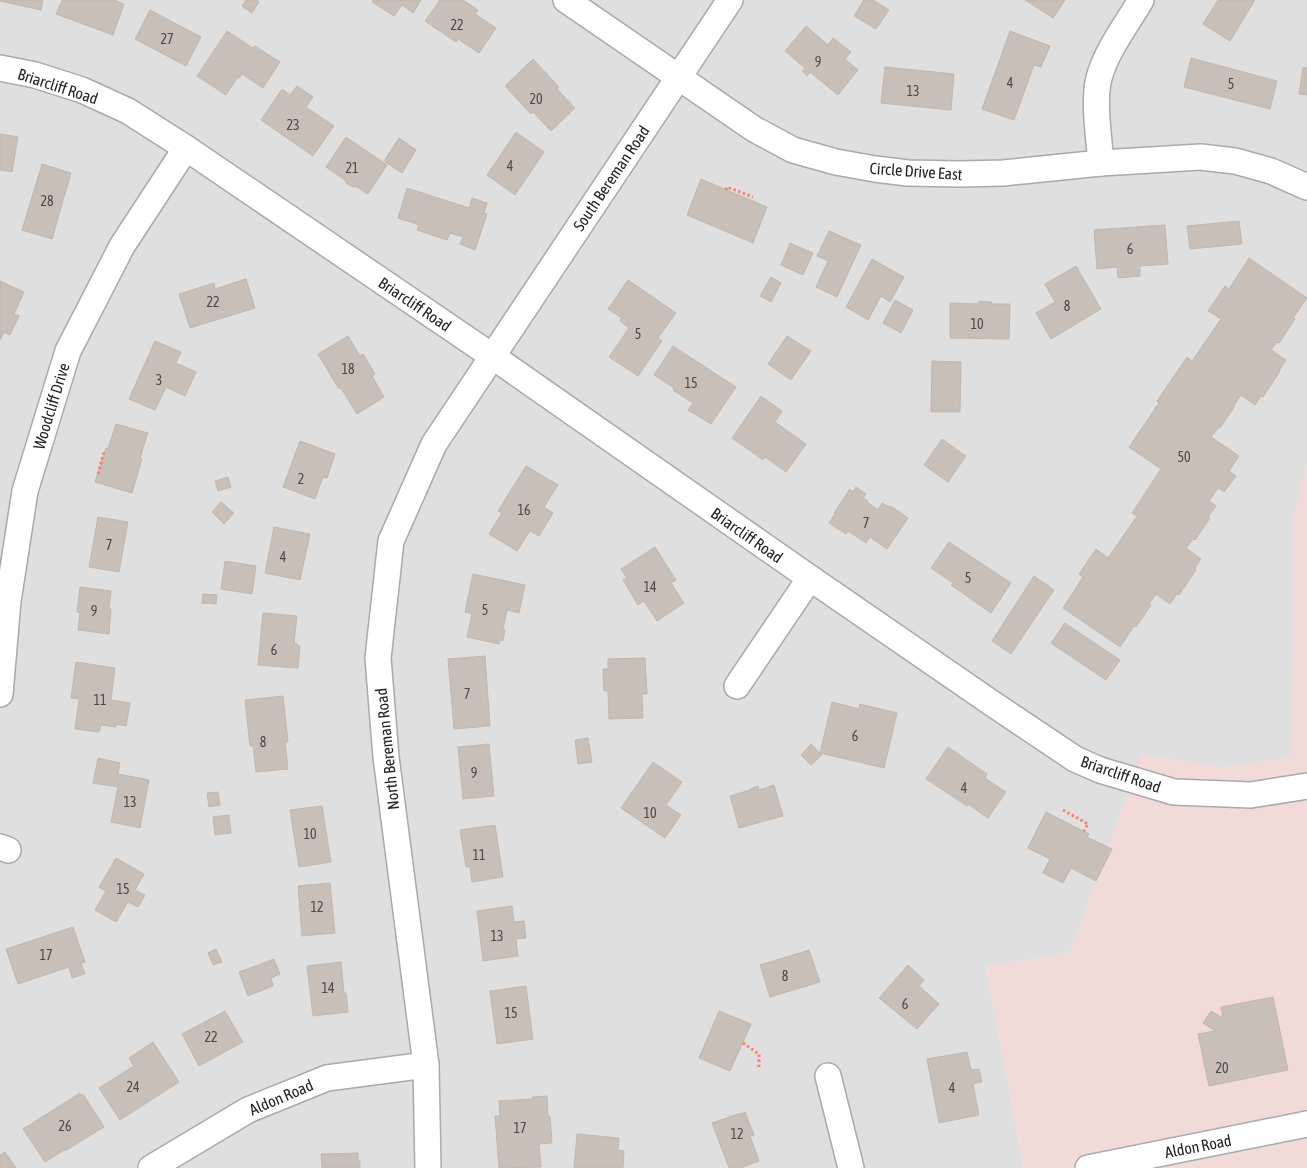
<svg xmlns="http://www.w3.org/2000/svg" width="1307" height="1168" font-family="'Asap Condensed',sans-serif">
<style>
.residential{fill:#e0dfdf}
.commercial{fill:#f2dad9}
.building{fill:#c7bfb8;stroke:#c4b6ab}
.lines{fill:none;stroke-linecap:round;stroke-linejoin:round}
.minor-casing{stroke:#a9a9a9;stroke-width:28}
.path{stroke:#fa8072;stroke-width:3;stroke-dasharray:2.5 2.5;stroke-linecap:butt}
.minor{stroke:#fff;stroke-width:25}
.labels{text-anchor:middle;dominant-baseline:central;stroke-width:4;stroke-linejoin:round;paint-order:stroke}
.number-label{font-size:14px;fill:#4b4948}
.street-label{font-size:16px;fill:#222;stroke:#fff}
</style>
<rect width="100%" height="100%" fill="#f2efe9"/>
<path class="residential" d="M0,0H1307V465L1294,517L1292,758L1220,768L1142,755L1070,953L986,967L1024,1168H0Z"/>
<path class="commercial" d="M1307,465V1168H1024L986,967L1070,953L1142,755L1220,768L1292,758L1294,517Z"/>
<g class="building">
<path d="M0,0H43L41,10L0,1Z"/>
<path d="M62,0H114L124,4L113,35L56,14Z"/>
<path d="M246,0H256L259,2L252,13L242,6Z"/>
<path d="M373,0H421L413,13L402,5L394,16L372,2Z"/>
<path d="M440,0H463L478,10L475,14L496,28L479,53L458,39L456,42L425,21Z"/>
<path d="M864,0H873L889,10L876,29L854,16Z"/>
<path d="M1025,0H1065L1053,18Z"/>
<path d="M1218,0H1255L1230,41L1203,24Z"/>
<path d="M150,10L201,37L186,66L135,39Z"/>
<path d="M806,26L828,45L833,38L851,52L845,59L858,70L838,95L810,72L807,76L802,71L805,68L785,51Z"/>
<path d="M227,31L253,48L255,46L280,62L263,88L242,74L239,78L238,77L226,95L197,76Z"/>
<path d="M1010,31L1050,46L1041,67L1034,65L1014,120L982,109Z"/>
<path d="M1191,58L1277,81L1270,109L1184,87Z"/>
<path d="M533,59L559,87L557,89L575,108L551,131L533,112L531,114L505,86Z"/>
<path d="M885,67L954,74L951,110L881,103Z"/>
<path d="M1303,67L1307,68V95L1299,94Z"/>
<path d="M297,86L313,97L306,107L334,126L313,156L261,120L282,89L290,95Z"/>
<path d="M516,132L544,152L515,195L487,175Z"/>
<path d="M0,134L18,137L12,172L0,170Z"/>
<path d="M346,137L387,165L368,194L355,186L353,187L346,183V181L326,167Z"/>
<path d="M399,138L416,150L402,173L384,161Z"/>
<path d="M42,164L71,173L52,239L22,230Z"/>
<path d="M701,179L767,207L753,243L687,215Z"/>
<path d="M407,188L469,208L472,198L487,203L484,213L487,214L475,250L460,244L463,237L450,233L447,240L417,230L419,225L398,218Z"/>
<path d="M1239,221L1242,244L1190,249L1187,226Z"/>
<path d="M1165,225L1168,264L1140,266V276L1118,278L1117,267L1097,269L1094,230Z"/>
<path d="M829,231L861,245L837,297L816,287L828,261L817,256Z"/>
<path d="M790,243L813,253L803,275L781,265Z"/>
<path d="M1249,258L1307,298L1293,318L1295,319L1279,343L1277,342L1271,350L1286,360L1279,371H1280L1263,397L1261,396L1255,405L1241,395L1234,405L1235,406L1220,428L1219,427L1211,437L1239,456L1229,471L1236,476L1224,492L1218,488L1209,501L1216,506L1208,517L1210,518L1195,540L1193,539L1186,548L1201,559L1195,568L1196,570L1179,595L1177,594L1170,604L1156,594L1149,604L1151,605L1136,627L1134,626L1120,647L1063,608L1083,577L1079,574L1096,549L1108,558L1137,516L1132,513L1161,469L1129,447L1159,403L1157,401L1187,357L1192,361L1221,319L1208,311L1225,286L1229,289Z"/>
<path d="M872,259L904,277L890,302L881,296L868,320L846,307Z"/>
<path d="M1076,266L1101,309L1051,339L1036,313L1055,302L1045,284Z"/>
<path d="M771,277L781,283L771,302L760,296Z"/>
<path d="M246,279L255,308L190,328L179,294L214,283L215,289Z"/>
<path d="M628,280L676,313L658,338L662,341L638,376L609,357L629,328L620,321L622,318L608,309Z"/>
<path d="M0,281L24,292L14,314L19,316L10,335L4,332L0,340Z"/>
<path d="M895,300L913,310L901,333L883,323Z"/>
<path d="M979,301L992,302L991,304H1010L1009,339L950,338V303L979,304Z"/>
<path d="M348,336L360,356L363,354L375,374L372,376L384,397L357,414L341,388L339,389L318,354Z"/>
<path d="M787,336L811,351L791,380L768,364Z"/>
<path d="M155,341L181,352L176,363L196,372L185,396L166,387L155,410L129,399Z"/>
<path d="M673,346L736,387L711,424L688,410L693,403L673,390L674,388L654,375Z"/>
<path d="M932,361L961,362L960,412H931Z"/>
<path d="M761,396L782,411L775,422L806,444L786,472L765,457L763,460L732,438Z"/>
<path d="M116,424L148,433L140,458L142,459L132,493L95,482L106,448L108,449Z"/>
<path d="M942,439L966,456L948,482L924,465Z"/>
<path d="M300,441L335,454L327,478L323,477L315,499L283,487Z"/>
<path d="M526,466L558,485L544,507L553,513L539,536L530,531L517,551L489,534L502,513L498,511Z"/>
<path d="M228,477L231,487L218,491L215,481Z"/>
<path d="M856,487L866,494L863,498L868,501L867,502L878,510L882,503L887,506L892,507L908,518L887,549L870,537L866,543L848,531L846,534L829,523L835,514L834,513L850,489L853,492Z"/>
<path d="M221,502L234,513L224,524L212,512Z"/>
<path d="M98,517L128,522L119,572L89,567Z"/>
<path d="M274,527L310,534L300,580L265,573Z"/>
<path d="M949,542L1011,583L991,613L951,585L953,583L931,568Z"/>
<path d="M655,547L676,580L671,583L684,603L657,621L644,601L638,605L623,580L627,578L621,569Z"/>
<path d="M225,561L256,566L252,594L221,589Z"/>
<path d="M473,574L525,585L519,613L507,610L503,629L505,630L503,641L500,640L499,644L467,637L472,614L465,612Z"/>
<path d="M1034,576L1054,590L1011,654L992,641Z"/>
<path d="M80,587L111,591L109,609H111L109,634L78,630L80,613L77,612Z"/>
<path d="M203,594L217,595L216,604L202,603Z"/>
<path d="M263,613L297,616L294,643L297,644V645L300,646L298,668L258,665Z"/>
<path d="M1065,623L1120,660L1106,680L1051,643Z"/>
<path d="M485,656L490,726L454,729L448,659Z"/>
<path d="M645,658L647,694H642L643,718L609,719L608,691H604L603,669H608V659Z"/>
<path d="M76,662L115,668L111,700L130,703L126,726L117,724L116,727L101,725L99,732L75,729L79,699L71,698Z"/>
<path d="M283,696L288,742H285L288,769L256,772L253,746H250L245,700Z"/>
<path d="M832,702L859,709L860,704L897,713L884,768L820,753Z"/>
<path d="M588,738L592,762L578,764L575,740Z"/>
<path d="M489,744L494,796L463,799L458,747Z"/>
<path d="M811,744L822,755L811,765L801,755Z"/>
<path d="M948,747L987,774L985,778L1006,792L988,818L968,804L967,806L926,779Z"/>
<path d="M98,758L120,763L118,774L149,780L140,828L111,822L118,787L93,783Z"/>
<path d="M653,762L682,782L666,805L681,815L665,838L621,808Z"/>
<path d="M774,785L783,816L739,828L730,796L750,790V789L758,786L759,790Z"/>
<path d="M218,792L220,805L209,807L207,793Z"/>
<path d="M322,806L331,862L299,867L290,810Z"/>
<path d="M1046,812L1089,834L1087,837L1112,849L1096,881L1071,868L1063,883L1043,873L1050,859L1028,848Z"/>
<path d="M229,815L231,833L215,835L213,817Z"/>
<path d="M495,825L503,877L472,882L470,867H466L460,830Z"/>
<path d="M116,858L144,874L135,890L145,895L138,907L128,902L116,922L95,910L106,891L99,887Z"/>
<path d="M330,883L335,933L302,936L298,886Z"/>
<path d="M512,906L514,922L524,921L526,938L516,939L518,956L483,961L477,911Z"/>
<path d="M73,927L85,962L81,963L85,974L72,978L69,967L18,984L6,949Z"/>
<path d="M216,949L222,962L213,965L208,953Z"/>
<path d="M809,950L820,982L770,997L760,965Z"/>
<path d="M274,959L280,974L271,978L273,986L248,996L239,972Z"/>
<path d="M341,962L344,993H346L348,1012L313,1016L307,966Z"/>
<path d="M908,965L924,980L919,986L939,1004L917,1029L879,998Z"/>
<path d="M526,986L533,1039L497,1044L490,991Z"/>
<path d="M1273,997L1288,1070L1209,1086L1198,1034L1215,1031L1203,1023L1211,1011L1223,1018L1221,1007Z"/>
<path d="M225,1011L243,1042L199,1066L182,1034Z"/>
<path d="M719,1011L751,1024L730,1071L699,1058Z"/>
<path d="M153,1042L179,1082L120,1120L99,1088L134,1066L129,1058Z"/>
<path d="M967,1052L971,1070L979,1069L982,1082L973,1084L979,1115L939,1123L927,1059Z"/>
<path d="M80,1093L81,1096L83,1094L104,1127L65,1151L64,1150L45,1162L23,1129Z"/>
<path d="M547,1096L548,1116H550L552,1143L539,1144L541,1167L499,1168L495,1116H500L499,1101L533,1099L532,1097Z"/>
<path d="M745,1112L754,1135L750,1136L759,1161L741,1168H729L712,1123L741,1113V1114Z"/>
<path d="M577,1134L619,1138L618,1150L624,1151L623,1168H574Z"/>
<path d="M5,1152L16,1168H0V1155Z"/>
<path d="M358,1153V1161H360V1168H322L321,1154Z"/>
</g>
<g class="lines">
<defs>
<g id="minor">
<path d="M566,0L754,129L793,150L836,162L875,169L908,173L960,174L1003,173L1101,163L1201,157L1235,161L1271,171L1307,187"/>
<path d="M0,68L35,75L82,90L128,111L186,148L492,356L810,578L993,704L1075,759L1100,770L1174,792L1251,795L1307,786"/>
<path d="M1101,163C1099,138 1093,101 1099,78C1106,51 1127,24 1141,0"/>
<path d="M737,686L810,578"/>
<path d="M0,694L8,601L25,491L68,351L122,246L186,148"/>
<path d="M0,847L8,850"/>
<path d="M828,1076L851,1168"/>
<path d="M151,1168L248,1110L327,1078L426,1065"/>
<path d="M428,1168L426,1065L386,757L378,658L391,541L434,444L730,0"/>
<path d="M1088,1168L1307,1124"/>
</g>
</defs>
<use href="#minor" class="minor-casing"/>
<g class="path">
<path d="M726,190L727,187L753,197"/>
<path d="M98,474L104,452"/>
<path d="M1063,810L1088,824L1084,831"/>
<path d="M743,1043L759,1054V1069"/>
</g>
<use href="#minor" class="minor"/>
</g>
<g class="labels">
<g class="number-label">
<text x="457" y="25">22</text>
<text x="167" y="39">27</text>
<text x="818" y="62">9</text>
<text x="1010" y="83">4</text>
<text x="1231" y="84">5</text>
<text x="913" y="91">13</text>
<text x="536" y="99">20</text>
<text x="293" y="125">23</text>
<text x="510" y="166">4</text>
<text x="352" y="168">21</text>
<text x="47" y="201">28</text>
<text x="1130" y="249">6</text>
<text x="213" y="302">22</text>
<text x="1067" y="306">8</text>
<text x="977" y="324">10</text>
<text x="638" y="334">5</text>
<text x="348" y="369">18</text>
<text x="159" y="380">3</text>
<text x="691" y="383">15</text>
<text x="1184" y="457">50</text>
<text x="301" y="479">2</text>
<text x="524" y="510">16</text>
<text x="866" y="523">7</text>
<text x="109" y="545">7</text>
<text x="283" y="557">4</text>
<text x="968" y="578">5</text>
<text x="650" y="587">14</text>
<text x="485" y="610">5</text>
<text x="94" y="611">9</text>
<text x="274" y="650">6</text>
<text x="467" y="694">7</text>
<text x="100" y="700">11</text>
<text x="855" y="736">6</text>
<text x="263" y="742">8</text>
<text x="474" y="773">9</text>
<text x="964" y="788">4</text>
<text x="130" y="802">13</text>
<text x="650" y="813">10</text>
<text x="310" y="834">10</text>
<text x="479" y="855">11</text>
<text x="123" y="889">15</text>
<text x="317" y="907">12</text>
<text x="497" y="936">13</text>
<text x="46" y="955">17</text>
<text x="785" y="976">8</text>
<text x="328" y="988">14</text>
<text x="905" y="1004">6</text>
<text x="511" y="1013">15</text>
<text x="211" y="1037">22</text>
<text x="1222" y="1068">20</text>
<text x="133" y="1087">24</text>
<text x="952" y="1088">4</text>
<text x="65" y="1126">26</text>
<text x="520" y="1128">17</text>
<text x="737" y="1134">12</text>
</g>
<g class="street-label">
<text transform="translate(58 86) rotate(18)">Briarcliff Road</text>
<text transform="translate(916 171) rotate(4)">Circle Drive East</text>
<text transform="translate(611 178) rotate(-56)">South Bereman Road</text>
<text transform="translate(415 304) rotate(34)">Briarcliff Road</text>
<text transform="translate(51 406) rotate(-73)">Woodcliff Drive</text>
<text transform="translate(747 535) rotate(35)">Briarcliff Road</text>
<text transform="translate(387 749) rotate(-96)">North Bereman Road</text>
<text transform="translate(1121 774) rotate(19)">Briarcliff Road</text>
<text transform="translate(281 1097) rotate(-23)">Aldon Road</text>
<text transform="translate(1198 1146) rotate(-11)">Aldon Road</text>
</g>
</g>
</svg>
